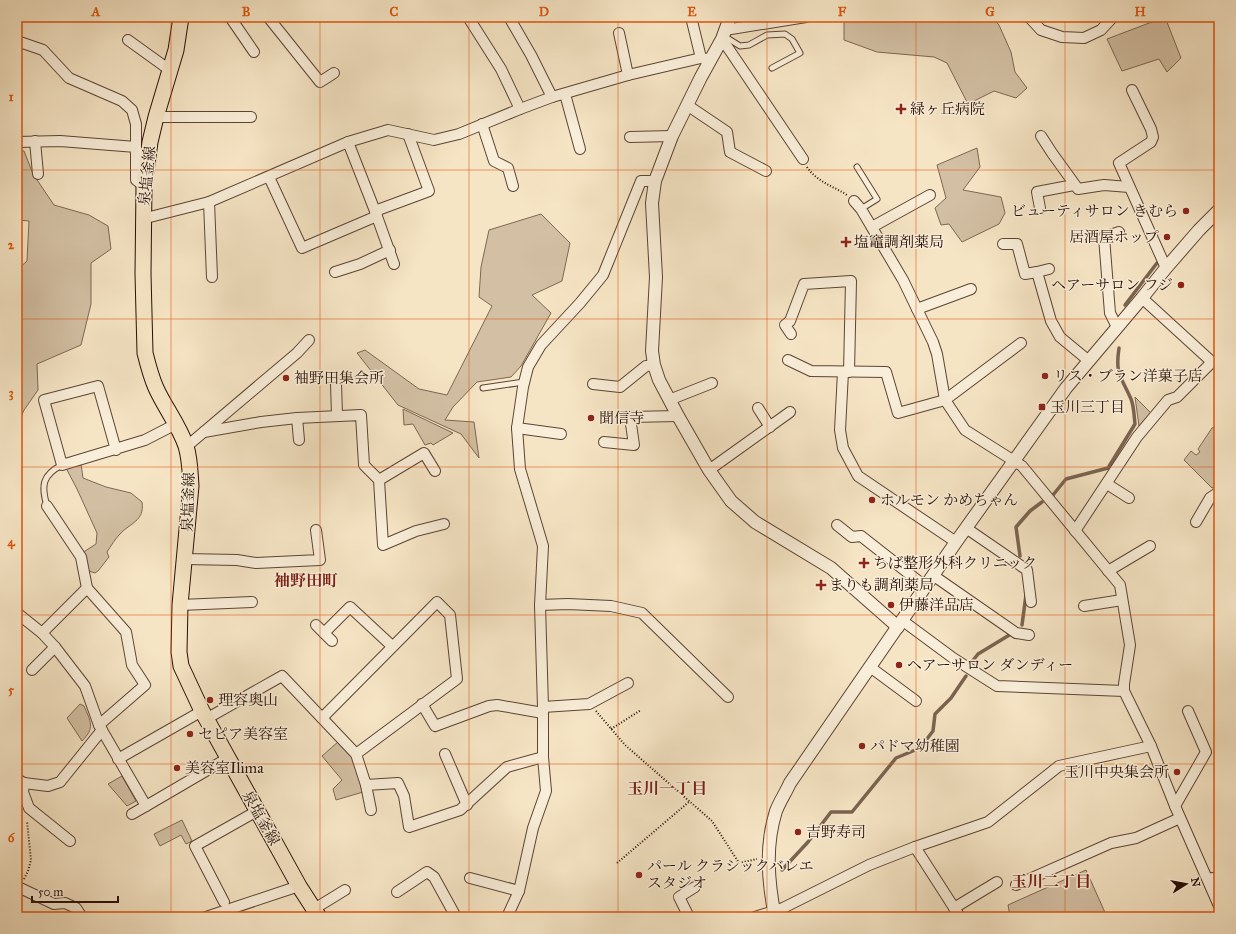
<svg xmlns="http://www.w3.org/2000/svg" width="1236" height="934" font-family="'IM FELL Great Primer','Noto Serif JP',serif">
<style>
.green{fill:#d3c0a4;stroke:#7e6754}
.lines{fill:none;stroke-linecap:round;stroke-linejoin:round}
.stream{stroke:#7a6351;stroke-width:3.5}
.service-casing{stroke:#5c4435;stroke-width:7}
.minor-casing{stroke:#5c4435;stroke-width:12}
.tertiary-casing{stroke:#5c4435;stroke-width:14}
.primary-casing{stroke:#280e05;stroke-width:17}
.path{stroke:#280e05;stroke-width:2;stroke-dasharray:1 2;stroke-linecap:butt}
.service{stroke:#f9eed9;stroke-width:5}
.minor{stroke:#f9eed9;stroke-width:10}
.tertiary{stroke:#f9eed9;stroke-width:12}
.primary{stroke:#f6e5c5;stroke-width:15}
.grid{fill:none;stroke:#de550c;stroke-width:1;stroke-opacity:0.55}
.poi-dot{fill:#8f2418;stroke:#f9eed9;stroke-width:1.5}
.labels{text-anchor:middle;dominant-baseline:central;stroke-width:3;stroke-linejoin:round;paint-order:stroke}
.poi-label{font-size:15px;fill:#280e05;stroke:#f9eed9;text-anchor:start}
.street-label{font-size:15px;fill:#280e05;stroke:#f9eed9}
.neighbourhood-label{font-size:16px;font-weight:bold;fill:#7a1f14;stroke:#f9eed9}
.neatline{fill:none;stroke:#de550c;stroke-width:1.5}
.grid-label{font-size:13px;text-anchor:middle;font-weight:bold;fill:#de550c}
</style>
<rect width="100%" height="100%" fill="#f6e5c5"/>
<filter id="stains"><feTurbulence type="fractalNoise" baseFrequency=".005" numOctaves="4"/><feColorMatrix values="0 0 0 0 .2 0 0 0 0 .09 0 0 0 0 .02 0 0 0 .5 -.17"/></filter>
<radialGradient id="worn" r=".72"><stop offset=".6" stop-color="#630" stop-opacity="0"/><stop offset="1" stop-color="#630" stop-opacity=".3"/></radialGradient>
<g class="green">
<path d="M844,17H952L959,22L975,17H992L999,25L1011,52L1015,72L1027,88L1016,98L994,91L968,104L947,63L934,57L877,52L844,40Z"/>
<path d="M1165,17L1181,58L1167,72L1159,59L1122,71L1107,39Z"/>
<path d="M977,148L980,167L963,190L1001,197L1005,213L999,224L962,242L949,224L941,225L935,208L946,198L937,165Z"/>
<path d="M17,151H24L33,174L54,205L89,215L108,226L111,249L91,263V304L81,345L37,364L38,390L24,410L17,426V270L27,261L29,221L17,220Z"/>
<path d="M541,214L570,243L562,281L532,295L551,313L521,366L511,377L477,382L453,407L445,420L474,422L479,458L461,434L398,405L357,353L365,350L419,389L447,395L492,306L479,297L481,267L489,230Z"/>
<path d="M1135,397L1151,413L1139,426Z"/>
<path d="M403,409L453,433L433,445L431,443L425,445L413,424L404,425Z"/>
<path d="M1219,425V484L1212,488L1184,460L1191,451L1196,455L1200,452L1198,449L1212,428Z"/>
<path d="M81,464L83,478L106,487L131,493L142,502C145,521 130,523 120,534C115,539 111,546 107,552L109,557L98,571L95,573L89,571L82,553L96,544L97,533L77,489L66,468Z"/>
<path d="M80,704L84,706C91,722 95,728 82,741L67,718Z"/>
<path d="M339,741L353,756L363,792L336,800L333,789L342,780L322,756Z"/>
<path d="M122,776L136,801L127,806L108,784Z"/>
<path d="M182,820L192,841L186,844L181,835L160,846L154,834Z"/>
<path d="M1086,870L1107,917H1010L1008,905Z"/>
</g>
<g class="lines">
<g class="stream">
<path d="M1125,305L1157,263"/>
<path d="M1053,495L1066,479L1108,468L1135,424C1134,416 1134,406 1131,399C1121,376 1115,375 1119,348"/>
<path d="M1020,556L1016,527L1030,511L1042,502"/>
<path d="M1022,625L1026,595"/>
<path d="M971,663L978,654L1011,634"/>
<path d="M782,870L808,842L831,812H852L896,758L920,748L933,731L935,714L951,698L966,676"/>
</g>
<defs>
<g id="service">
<path d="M724,36L740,46L749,45L767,35L785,34L792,39L800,53L772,68"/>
<path d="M857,167L877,199L861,209"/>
<path d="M483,388L524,382"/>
<path d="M47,506C41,486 42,475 62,465"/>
</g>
<g id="minor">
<path d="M230,17L254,52"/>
<path d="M268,17L320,82L334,73"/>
<path d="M468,17L501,69L520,109"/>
<path d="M509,17L531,55L552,97"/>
<path d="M691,17L701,58L707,59"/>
<path d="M1029,17L1041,30L1062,37L1084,38L1101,30L1113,17"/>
<path d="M725,30L806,17"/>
<path d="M619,33L628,75"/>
<path d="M722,39L803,159"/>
<path d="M128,40L171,71"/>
<path d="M17,41L43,50L69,78L122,101L132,110L136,124V147"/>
<path d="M1132,90L1151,129L1153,137L1151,142L1119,163L1166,268"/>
<path d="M565,94L580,149"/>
<path d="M687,105L727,132L730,152L766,171"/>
<path d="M156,117H251"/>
<path d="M482,124L494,161L508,168L513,186"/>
<path d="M1041,136L1052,153L1078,189L1104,185L1129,187"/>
<path d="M630,137L672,136"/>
<path d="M35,141L38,174"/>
<path d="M17,142L60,141L136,147V180L144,186"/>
<path d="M348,142L375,211L429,191L408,134"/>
<path d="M269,177L302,248L377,216"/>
<path d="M854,201L861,209L903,280L933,342L937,354L945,400L965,430L1022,466L1120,585L1130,645L1124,684V691L1151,746L1175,806L1219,906"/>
<path d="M209,202L212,277"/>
<path d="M1040,208L1037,192L1074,185"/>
<path d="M375,211L394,264"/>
<path d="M142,219L209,202L348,142L388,130L434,140L459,134L520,109L552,97L628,75L701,58"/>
<path d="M872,227L930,195"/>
<path d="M1003,244H1017L1025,274L1037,272L1051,321L1060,337L1089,361"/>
<path d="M335,272L360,264L390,250"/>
<path d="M1037,272L1049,269"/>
<path d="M917,309L971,289"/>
<path d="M1117,327L1110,313L1104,237L1119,232"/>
<path d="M791,334L785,325L790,321L804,284L851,281L849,372"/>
<path d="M788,360L811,371L886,372L898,413L945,400L1021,343"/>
<path d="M843,372L840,430L843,448L858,476L956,542"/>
<path d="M336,383L337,416"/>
<path d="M593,384L620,387L646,366L654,365"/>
<path d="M669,400L712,383"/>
<path d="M758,408L770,427"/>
<path d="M297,418L299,440"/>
<path d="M517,428L561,434"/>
<path d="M204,432L261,422L297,418L361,415L364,465L379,480L424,453L435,471"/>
<path d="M604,442L634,445L630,417L678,416"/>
<path d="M186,447L297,353L309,340"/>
<path d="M116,450L98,386L44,400L62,465L145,440L176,424"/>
<path d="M709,470L790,412"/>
<path d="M379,480L383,545L416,531L444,524"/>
<path d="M1107,484L1129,498"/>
<path d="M47,506L81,557L87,588L126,632L132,665L145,685L99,725"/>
<path d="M1196,522L1210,498L1219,492"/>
<path d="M837,525L852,537L861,536L926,587"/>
<path d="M966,528L1027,570L1031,602"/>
<path d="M1075,531L1137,437L1168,400L1177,397L1212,362L1142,298"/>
<path d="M185,559L237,560L256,563L320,560L316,530"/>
<path d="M1108,571L1150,546"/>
<path d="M934,576L1016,633L1029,635"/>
<path d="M180,605L252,602"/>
<path d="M540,605L568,604L611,606L642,613L728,697"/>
<path d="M1084,606L1122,600"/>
<path d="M17,613L42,633L55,647L85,686L99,725L146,806L228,758"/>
<path d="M903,621L953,658L997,686L1124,691"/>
<path d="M316,625L332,641"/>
<path d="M42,633L87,588"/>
<path d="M324,633L350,607L392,646"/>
<path d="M870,667L916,701"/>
<path d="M32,670L55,647"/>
<path d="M422,704L435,726L489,706L497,705L543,713"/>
<path d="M543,707L589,704L628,683"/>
<path d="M322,718L437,602L450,615L457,679L356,754"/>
<path d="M206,719L282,676L356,754L366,785L398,783L404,796L409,827L460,810L507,767L543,757"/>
<path d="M445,754L467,805"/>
<path d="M118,759L202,711"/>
<path d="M17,779L24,783L48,786L60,782L102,730"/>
<path d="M24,783L23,792L29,808L70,841"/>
<path d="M366,785L371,810"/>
<path d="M1175,806L1206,752L1188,711"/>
<path d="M132,814L146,806"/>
<path d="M915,847L960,917"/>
<path d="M470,878L519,891"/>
<path d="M1208,879L1219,877"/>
<path d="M1016,885L1111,843L1136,838L1180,818"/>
<path d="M18,887L54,904L65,903L76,908L82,917"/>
<path d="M397,892L427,872L434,877L456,917"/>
<path d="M224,902L195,846L257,811"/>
<path d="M954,908L997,882"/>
<path d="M314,909L345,890"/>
<path d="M206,917L299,886"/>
<path d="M507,917L519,891L533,828L546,791L543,757V707L540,605L543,546L520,469L517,428L523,387L528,367L541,345L580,303L603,275L641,181H655"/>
<path d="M689,917L679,897L695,887"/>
<path d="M755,917L783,908L869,865L915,847L988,822L1059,766L1151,746"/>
</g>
<g id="tertiary">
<path d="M730,17L722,39L701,77L672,136L655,181L652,203L656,277L652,351L654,365L659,380L678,416L709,470L731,501L755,522L831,568L898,627"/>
<path d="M775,917C768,881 765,846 776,811C780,801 786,792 790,783L956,542L1066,388L1142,298L1166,268L1199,230L1219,210"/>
</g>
<path id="primary" d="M181,17L176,50L156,117L150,142L144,186L143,274L145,353C148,365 151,377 156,388C165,408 179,425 186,446C190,459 190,472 191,486L180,605L179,652L181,666L202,711L299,886L319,917"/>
</defs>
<use href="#service" class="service-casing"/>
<use href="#minor" class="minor-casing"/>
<use href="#tertiary" class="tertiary-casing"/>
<use href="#primary" class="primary-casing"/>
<g class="path">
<path d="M807,167C817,182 833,186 847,195"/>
<path d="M596,711L625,745L712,821L739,863L757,859"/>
<path d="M611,729L641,710"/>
<path d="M617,863L690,801"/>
<path d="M24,879L28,871L31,860L27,821"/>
</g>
<use href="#service" class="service"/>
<use href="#minor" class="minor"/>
<use href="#tertiary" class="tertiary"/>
<use href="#primary" class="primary"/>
</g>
<path class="grid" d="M171,17V917M320,17V917M469,17V917M618,17V917M767,17V917M916,17V917M1065,17V917M17,170H1219M17,319H1219M17,467H1219M17,615H1219M17,764H1219"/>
<g class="poi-dot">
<path d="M899 103h4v4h4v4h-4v4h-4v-4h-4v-4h4z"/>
<circle cx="1186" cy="211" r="4"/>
<circle cx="1167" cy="237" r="4"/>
<path d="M844 236h4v4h4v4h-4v4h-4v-4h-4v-4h4z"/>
<circle cx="1181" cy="285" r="4"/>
<circle cx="1045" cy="376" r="4"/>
<circle cx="286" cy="378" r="4"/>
<rect x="1038" y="403" width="8" height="8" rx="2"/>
<circle cx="591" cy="418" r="4"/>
<circle cx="872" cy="500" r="4"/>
<path d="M862 557h4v4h4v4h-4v4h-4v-4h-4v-4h4z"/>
<path d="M819 579h4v4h4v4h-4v4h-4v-4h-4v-4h4z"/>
<circle cx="891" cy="605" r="4"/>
<circle cx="899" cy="665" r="4"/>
<circle cx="210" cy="700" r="4"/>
<circle cx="190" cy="734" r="4"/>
<circle cx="862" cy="746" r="4"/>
<circle cx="177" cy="768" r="4"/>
<circle cx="1177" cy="772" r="4"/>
<circle cx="798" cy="832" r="4"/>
<circle cx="639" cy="875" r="4"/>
</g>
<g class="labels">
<g class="poi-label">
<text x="910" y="109">緑ヶ丘病院</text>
<text x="1178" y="211" text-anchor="end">ビューティサロン きむら</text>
<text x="1159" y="237" text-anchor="end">居酒屋ホップ</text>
<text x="854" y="242">塩竈調剤薬局</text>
<text x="1173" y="285" text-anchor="end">ヘアーサロン フジ</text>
<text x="1053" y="376">リス・ブラン洋菓子店</text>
<text x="294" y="378">袖野田集会所</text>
<text x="1050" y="407">玉川三丁目</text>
<text x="599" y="418">聞信寺</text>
<text x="880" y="500">ホルモン かめちゃん</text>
<text x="873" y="563">ちば整形外科クリニック</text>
<text x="829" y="585">まりも調剤薬局</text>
<text x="899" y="605">伊藤洋品店</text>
<text x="907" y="665">ヘアーサロン ダンディー</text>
<text x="218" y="700">理容奥山</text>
<text x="198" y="734">セピア美容室</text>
<text x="870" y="746">パドマ幼稚園</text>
<text x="185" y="768">美容室Ilima</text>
<text x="1169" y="772" text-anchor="end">玉川中央集会所</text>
<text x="806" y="832">吉野寿司</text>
<text x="647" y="866">パール クラシックバレエ<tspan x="647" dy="17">スタジオ</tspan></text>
</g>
<g class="street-label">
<text transform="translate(147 176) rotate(-84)">泉塩釜線</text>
<text transform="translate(188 502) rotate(-88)">泉塩釜線</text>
<text transform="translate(261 818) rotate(61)">泉塩釜線</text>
</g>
<g class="neighbourhood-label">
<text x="306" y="580">袖野田町</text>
<text x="667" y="788">玉川一丁目</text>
<text x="1051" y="881">玉川二丁目</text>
</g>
</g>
<rect width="1236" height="934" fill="none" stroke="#f6e5c5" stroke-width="44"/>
<g transform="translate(1186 884) rotate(79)" stroke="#f9eed9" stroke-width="3" paint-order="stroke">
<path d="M0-3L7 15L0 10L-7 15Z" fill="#280e05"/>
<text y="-6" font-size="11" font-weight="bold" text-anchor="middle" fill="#280e05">N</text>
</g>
<path d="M32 896v6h86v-6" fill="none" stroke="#280e05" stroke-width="2"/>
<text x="38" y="896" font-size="12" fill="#280e05" stroke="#f9eed9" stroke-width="3" paint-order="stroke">50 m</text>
<rect x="22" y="22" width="1192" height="890" class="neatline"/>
<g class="grid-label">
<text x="96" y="16">A</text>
<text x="246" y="16">B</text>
<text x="394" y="16">C</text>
<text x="544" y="16">D</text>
<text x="692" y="16">E</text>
<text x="842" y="16">F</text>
<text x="990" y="16">G</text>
<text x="1140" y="16">H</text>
<text x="11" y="101">1</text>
<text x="11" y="249">2</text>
<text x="11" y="397">3</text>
<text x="11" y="546">4</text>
<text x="11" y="694">5</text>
<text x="11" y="842">6</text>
</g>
<rect width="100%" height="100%" filter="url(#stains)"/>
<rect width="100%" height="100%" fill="url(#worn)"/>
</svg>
